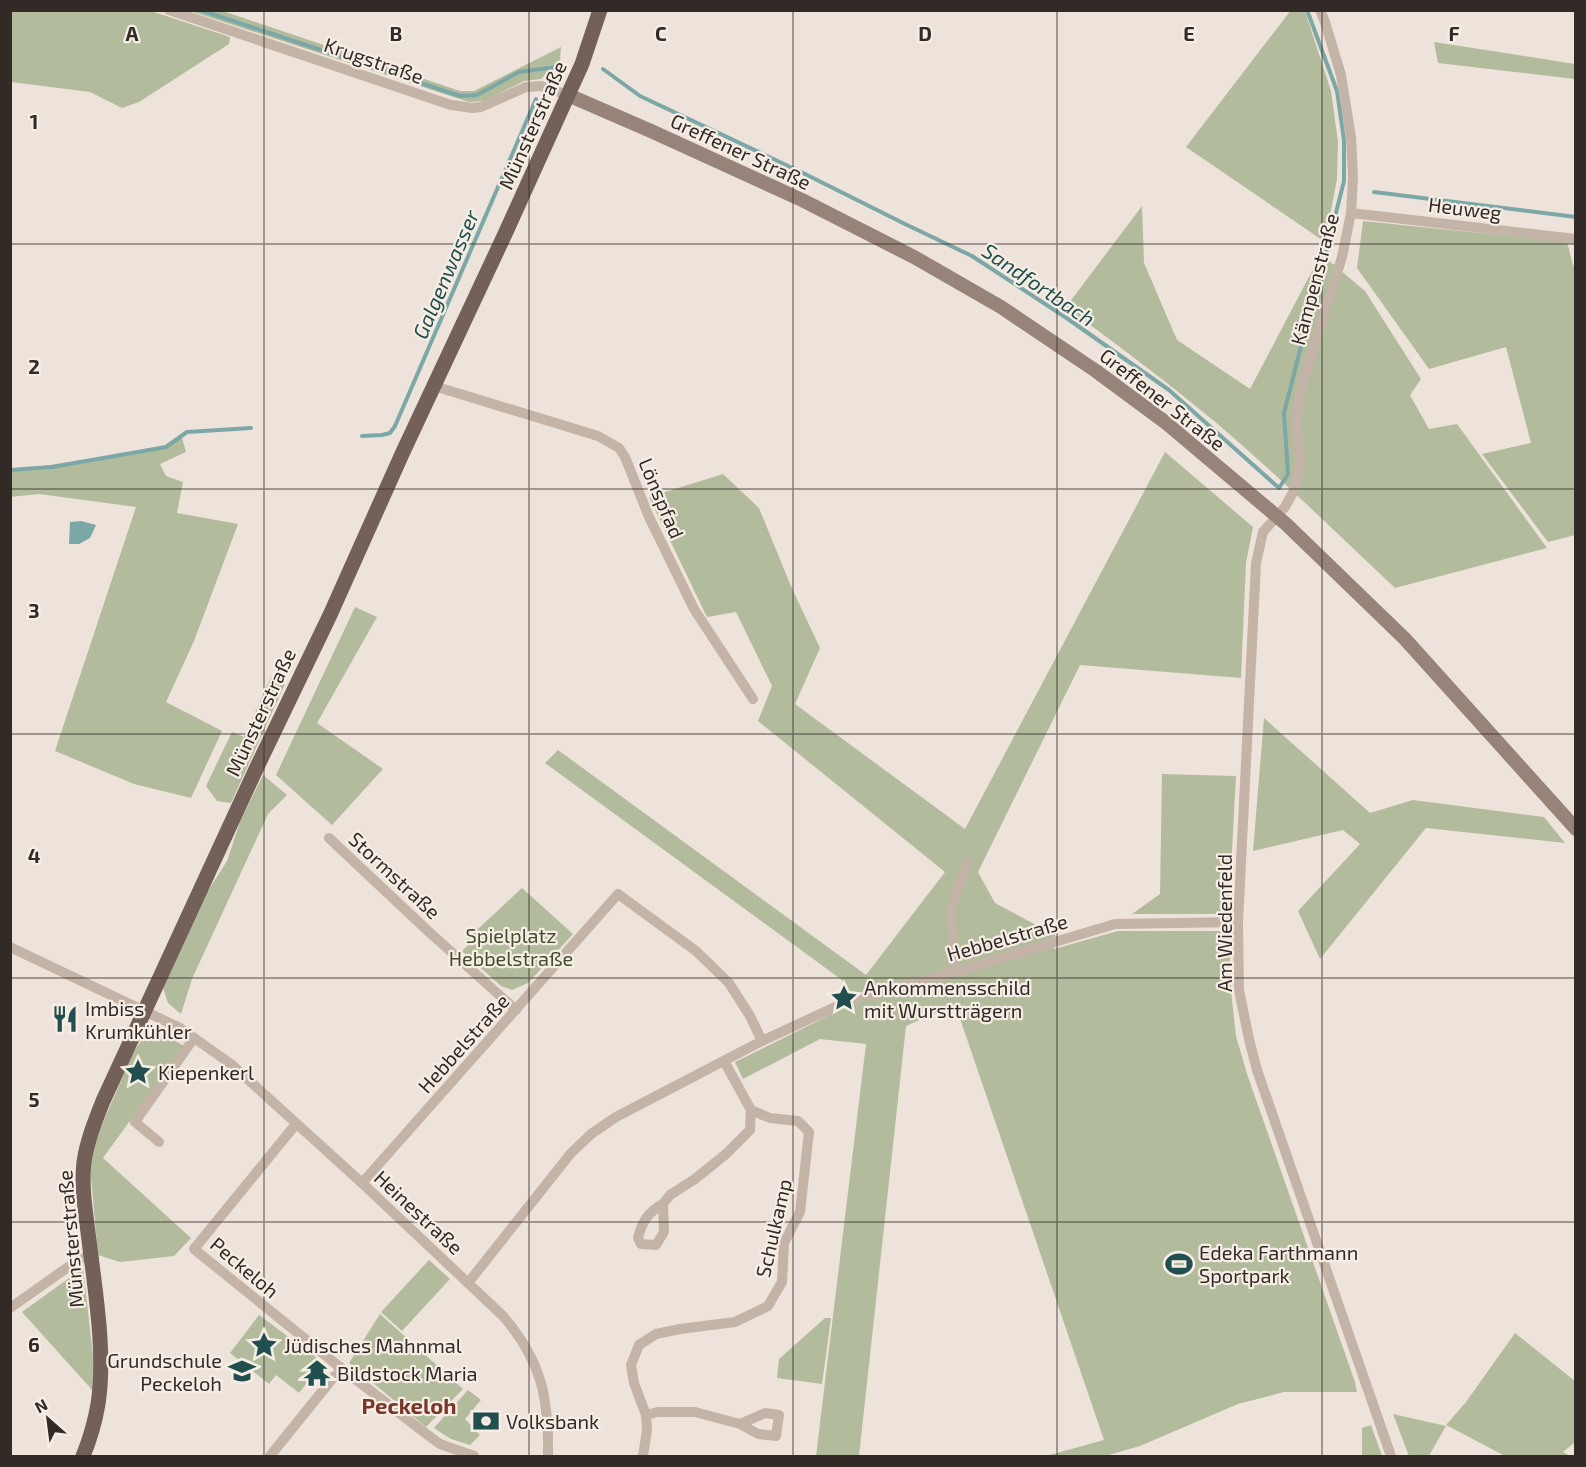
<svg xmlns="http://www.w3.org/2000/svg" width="1586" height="1467" font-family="'Exo 2',sans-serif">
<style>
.green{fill:#b2bb9c}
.water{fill:#7ca7a7}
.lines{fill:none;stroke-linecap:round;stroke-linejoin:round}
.stream{stroke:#7ca7a7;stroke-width:4}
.minor{stroke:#c4b3a7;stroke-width:10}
.secondary{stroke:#978379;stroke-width:14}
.primary{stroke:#726059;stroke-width:15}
.grid{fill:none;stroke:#322a27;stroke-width:1.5;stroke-opacity:0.55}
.labels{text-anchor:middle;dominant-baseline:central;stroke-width:4.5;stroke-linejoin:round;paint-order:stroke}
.street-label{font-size:20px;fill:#322a27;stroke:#f6eee5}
.park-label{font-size:20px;fill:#434d2e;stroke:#f6eee5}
.poi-label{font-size:20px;fill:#322a27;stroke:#f6eee5;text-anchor:start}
.water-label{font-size:21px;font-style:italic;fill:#214e4e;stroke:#f6eee5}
.quarter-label{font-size:22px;font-weight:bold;fill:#773829;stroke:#f6eee5}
.grid-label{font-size:20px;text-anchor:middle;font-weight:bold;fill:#322a27;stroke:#f6eee5;stroke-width:4.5;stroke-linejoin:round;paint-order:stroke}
</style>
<rect width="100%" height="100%" fill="#eee3da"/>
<g class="green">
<path d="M11,10L151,11L230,37L229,44L139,102L122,108L90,92L11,82Z"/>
<path d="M1291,10L1305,11L1331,91L1338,142L1337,179L1325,242L1186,147Z"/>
<path d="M190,11H223L460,91H474L561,47L560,60L541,79L524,81L484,101L469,102Z"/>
<path d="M1434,42L1575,64V79L1438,63Z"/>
<path d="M1142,206L1144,263L1177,340L1250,389L1321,254L1365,291L1421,379L1410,395L1429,429L1457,424L1547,548L1395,588C1335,532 1277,474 1214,421C1166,381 1116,344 1066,307Z"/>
<path d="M1363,221L1567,242L1573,265L1576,268L1575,535L1548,542L1482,454L1531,443L1506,347L1429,369L1357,268Z"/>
<path d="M182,438L186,452L160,464L166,476L183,482L177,513L238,524L194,641L166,702L222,731L191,798L134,784L55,751L136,507L39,494L10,497L11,471L167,447Z"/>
<path d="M1165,452L1253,527L1246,563L1241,678L1080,665L978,872L995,903L1055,935L1054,949L1118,931H1229L1231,991L1236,1036L1247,1074L1355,1382L1357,1392H1284L1238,1404L1140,1446L1105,1456H1046L1104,1440L955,1004L906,1026L859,1456H816L866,1044L820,1039L743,1079L735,1062L842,1009L851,1007L842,980L545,763L558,750L866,975L945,872L758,721L772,686L736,612L707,617L649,497L723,474L759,508L790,584L820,648L795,704L965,829Z"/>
<path d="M355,607L377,617L317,723L383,769L332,825L276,775Z"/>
<path d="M271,677L285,684L231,803L217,801L206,786L232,732L244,737Z"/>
<path d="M1264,718L1370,813L1413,800L1544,817L1565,843L1426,828L1320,959L1298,911L1360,844L1343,830L1253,851Z"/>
<path d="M1162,774L1236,776L1229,906L1221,914H1132L1160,894Z"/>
<path d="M263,775L287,795L268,814L192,979L181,1014L168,1003L163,988L204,897L227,861L240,822Z"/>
<path d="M522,888L573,934L528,983L512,990L501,986L462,951L469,944L466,940Z"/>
<path d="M156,1035L172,1039L184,1046L103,1158L191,1238L174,1256L120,1262L98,1255L90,1166L94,1143L134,1051L143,1038Z"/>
<path d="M429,1260L450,1279L402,1331L381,1312Z"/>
<path d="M83,1268L95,1374L94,1392L22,1312Z"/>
<path d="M380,1314L463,1389L426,1427L349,1363Z"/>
<path d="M259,1315L325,1364L327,1369L324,1377L316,1371L299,1393L276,1375L269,1384L230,1353Z"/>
<path d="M825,1318H831L822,1384L777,1378L779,1359Z"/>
<path d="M1515,1333L1575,1381V1442L1563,1452L1570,1456H1505L1446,1425L1466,1402Z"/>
<path d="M468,1390L481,1400L465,1419L480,1435L470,1445L451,1439L434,1428Z"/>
<path d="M1393,1414L1446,1426L1430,1454V1456H1409Z"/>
<path d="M1371,1425L1382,1456H1362V1428Z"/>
</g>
<path class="water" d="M81,521L96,525L90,538L79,544H69L70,522Z"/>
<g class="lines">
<g class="stream">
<path d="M200,10L460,96L477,95L519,72L557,67"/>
<path d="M1307,10L1337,91L1344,140V181L1314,300"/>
<path d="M603,69L640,96L803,173L905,224L972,256L1068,319L1169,390L1279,488L1288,474L1284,413L1307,323"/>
<path d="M1374,192L1576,217"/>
<path d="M362,436L382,435L390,433L395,426L536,99"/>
<path d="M10,470L52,467L166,447L187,432L251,428"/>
</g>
<g class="minor">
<path d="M169,10L451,105L473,108L481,107L526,87L541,86L568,95"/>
<path d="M1320,10L1325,22L1341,75L1351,137L1353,178L1351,213L1342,257L1300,392L1296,423L1300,459L1296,487L1285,507L1263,532L1256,563L1238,922L1239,990L1249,1039L1257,1070L1391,1456"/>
<path d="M1351,213L1576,239"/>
<path d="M434,386L598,436L619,448L625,457L649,517L694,609L753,699"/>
<path d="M329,838L428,931L516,1010"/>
<path d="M10,947L180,1028L231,1064L362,1183L503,1316C542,1361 549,1399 548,1456"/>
<path d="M954,972L951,907L968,863"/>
<path d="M762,1041L848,1001L954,972L1115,924L1238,922"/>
<path d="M296,1124L194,1249L341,1368L425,1433L440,1444L474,1456"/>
<path d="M159,1142L135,1122L194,1038"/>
<path d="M362,1183L618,894L696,951L729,983L750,1016L762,1041L616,1117L591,1134L571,1153L468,1283"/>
<path d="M663,1204C648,1212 642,1222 638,1238L641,1244L656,1245L664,1232L663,1204L670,1195L695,1179L726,1154L750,1130L751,1110"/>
<path d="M10,1308L81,1258H91"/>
<path d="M646,1415L658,1412H695L740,1424L765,1413L779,1415L776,1436L758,1434L740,1424"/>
<path d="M270,1456L341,1368"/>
<path d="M643,1456L647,1430L646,1415L634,1383L631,1365L639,1345L656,1334L680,1329L735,1322L768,1306L782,1282L784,1243L800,1212L809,1132L798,1121L770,1118L751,1110L724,1061"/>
</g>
<path class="secondary" d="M568,95L651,131L802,200L914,257L1001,307L1096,371L1165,422L1286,524L1405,639L1576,829"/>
<path class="primary" d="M83,1456C90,1439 95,1422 98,1404C106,1354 95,1290 89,1240C86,1215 81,1187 84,1162C87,1141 95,1121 103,1101L257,767L330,615L402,454L505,234L582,64L600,10"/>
</g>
<path class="grid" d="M264,10V1456M529,10V1456M793,10V1456M1057,10V1456M1322,10V1456M10,244H1576M10,489H1576M10,734H1576M10,978H1576M10,1222H1576"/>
<defs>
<symbol id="sight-bare" viewBox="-9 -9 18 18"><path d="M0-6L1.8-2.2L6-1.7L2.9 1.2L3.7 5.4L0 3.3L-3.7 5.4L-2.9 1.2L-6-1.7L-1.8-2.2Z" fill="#214e4e" stroke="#f6eee5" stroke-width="2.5" paint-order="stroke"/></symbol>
<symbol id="restaurant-bare" viewBox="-9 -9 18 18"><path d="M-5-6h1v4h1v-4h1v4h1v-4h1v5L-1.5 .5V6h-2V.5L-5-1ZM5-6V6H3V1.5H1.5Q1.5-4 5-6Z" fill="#214e4e" stroke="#f6eee5" stroke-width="2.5" paint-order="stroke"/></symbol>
<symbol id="stadium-bare" viewBox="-9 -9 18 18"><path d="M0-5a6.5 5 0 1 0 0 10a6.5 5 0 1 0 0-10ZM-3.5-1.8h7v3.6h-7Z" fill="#214e4e" stroke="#f6eee5" stroke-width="2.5" paint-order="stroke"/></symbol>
<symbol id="school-bare" viewBox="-9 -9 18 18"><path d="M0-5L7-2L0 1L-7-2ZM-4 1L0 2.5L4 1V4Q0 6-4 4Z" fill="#214e4e" stroke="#f6eee5" stroke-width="2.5" paint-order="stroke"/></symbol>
<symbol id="temple-bare" viewBox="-9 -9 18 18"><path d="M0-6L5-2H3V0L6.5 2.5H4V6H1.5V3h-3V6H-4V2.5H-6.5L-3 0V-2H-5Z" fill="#214e4e" stroke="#f6eee5" stroke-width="2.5" paint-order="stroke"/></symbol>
<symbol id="bank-bare" viewBox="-9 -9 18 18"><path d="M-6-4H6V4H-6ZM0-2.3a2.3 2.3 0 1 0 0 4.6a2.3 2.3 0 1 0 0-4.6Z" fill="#214e4e" stroke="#f6eee5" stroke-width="2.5" paint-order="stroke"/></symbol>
</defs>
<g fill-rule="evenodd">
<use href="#sight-bare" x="825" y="979" width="38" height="38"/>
<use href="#restaurant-bare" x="46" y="1000" width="38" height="38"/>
<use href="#sight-bare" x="119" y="1053" width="38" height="38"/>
<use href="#stadium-bare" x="1160" y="1245" width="38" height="38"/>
<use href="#sight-bare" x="245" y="1326" width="38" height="38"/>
<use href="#school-bare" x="223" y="1352" width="38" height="38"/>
<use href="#temple-bare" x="298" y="1354" width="38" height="38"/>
<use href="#bank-bare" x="467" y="1402" width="38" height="38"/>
</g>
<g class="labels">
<g class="street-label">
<text transform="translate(374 60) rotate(19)">Krugstraße</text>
<text transform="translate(532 125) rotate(-66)">Münsterstraße</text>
<text transform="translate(741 151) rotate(25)">Greffener Straße</text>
<text transform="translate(1465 208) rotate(7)">Heuweg</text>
<text transform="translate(1314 279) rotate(-75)">Kämpenstraße</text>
<text transform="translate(1163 399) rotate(38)">Greffener Straße</text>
<text transform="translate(662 498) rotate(67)">Lönspfad</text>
<text transform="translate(260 712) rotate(-65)">Münsterstraße</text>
<text transform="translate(395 875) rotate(43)">Stormstraße</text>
<text transform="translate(1224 923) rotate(-90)">Am Wiedenfeld</text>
<text transform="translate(1007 937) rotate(-16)">Hebbelstraße</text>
<text transform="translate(463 1043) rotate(-48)">Hebbelstraße</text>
<text transform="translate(419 1212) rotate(43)">Heinestraße</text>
<text transform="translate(773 1228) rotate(-77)">Schulkamp</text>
<text transform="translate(70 1239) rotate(-95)">Münsterstraße</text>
<text transform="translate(245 1267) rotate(40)">Peckeloh</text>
</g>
<g class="park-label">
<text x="511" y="935">Spielplatz<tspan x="511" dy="23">Hebbelstraße</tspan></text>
</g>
<g class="poi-label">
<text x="864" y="987">Ankommensschild<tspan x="864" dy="23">mit Wurstträgern</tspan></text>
<text x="85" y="1008">Imbiss<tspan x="85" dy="23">Krumkühler</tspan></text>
<text x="158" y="1072">Kiepenkerl</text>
<text x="1199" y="1252">Edeka Farthmann<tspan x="1199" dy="23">Sportpark</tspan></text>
<text x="284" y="1345">Jüdisches Mahnmal</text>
<text x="222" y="1360" text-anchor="end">Grundschule<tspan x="222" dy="23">Peckeloh</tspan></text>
<text x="337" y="1373">Bildstock Maria</text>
<text x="506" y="1421">Volksbank</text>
</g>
<g class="water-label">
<text transform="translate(445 274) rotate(-67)">Galgenwasser</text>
<text transform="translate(1039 284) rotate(34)">Sandfortbach</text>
</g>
<g class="quarter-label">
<text x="409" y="1405">Peckeloh</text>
</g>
</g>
<g class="grid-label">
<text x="132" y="41">A</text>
<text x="396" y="41">B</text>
<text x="661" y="41">C</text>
<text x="925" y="41">D</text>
<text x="1189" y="41">E</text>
<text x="1454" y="41">F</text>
<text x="34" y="129">1</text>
<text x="34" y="374">2</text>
<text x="34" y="618">3</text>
<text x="34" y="863">4</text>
<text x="34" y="1107">5</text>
<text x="34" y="1352">6</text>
</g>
<rect width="1586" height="1467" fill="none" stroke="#322a27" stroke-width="24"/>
<g transform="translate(48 1419) rotate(332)" stroke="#f6eee5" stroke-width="4.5" paint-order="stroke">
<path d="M0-4.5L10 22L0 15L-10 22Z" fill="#322a27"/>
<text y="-9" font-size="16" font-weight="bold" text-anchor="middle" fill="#322a27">N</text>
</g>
</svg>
